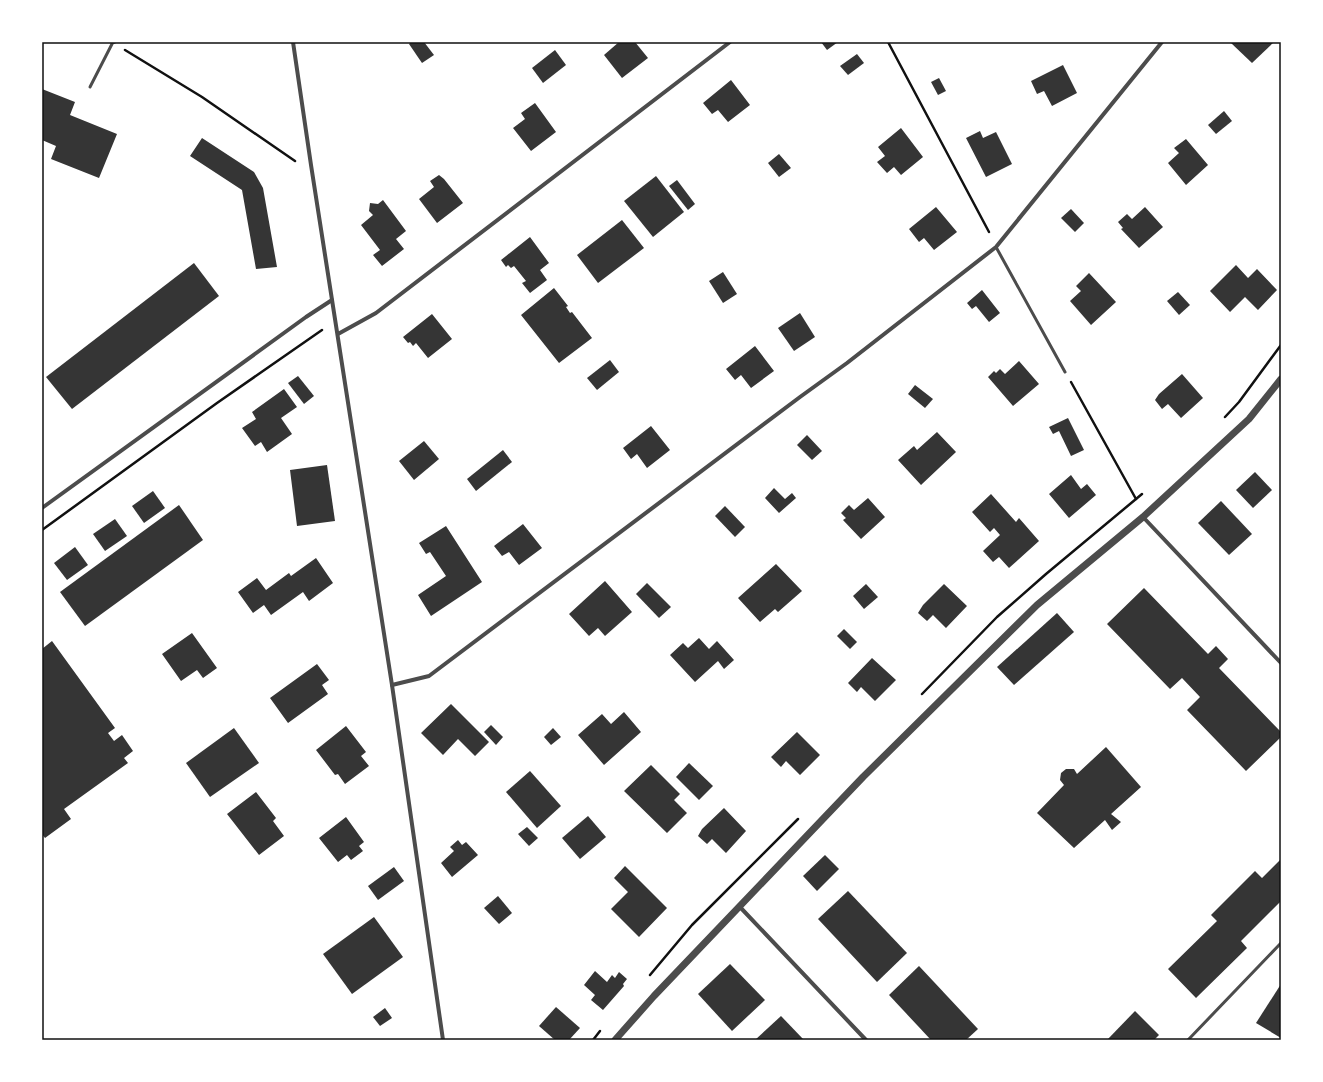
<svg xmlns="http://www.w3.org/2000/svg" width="1323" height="1082" font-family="Jost,sans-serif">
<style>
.building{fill:#353535}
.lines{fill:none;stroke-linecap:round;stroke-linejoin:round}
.path{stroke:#111;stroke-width:2.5}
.service{stroke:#4c4c4c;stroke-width:3}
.minor{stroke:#4c4c4c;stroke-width:4}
.tertiary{stroke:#4c4c4c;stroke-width:7}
.neatline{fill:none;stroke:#111;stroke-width:1.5}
</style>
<rect width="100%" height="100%" fill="#fff"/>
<g class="building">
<path d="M411,42H424L434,55L422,63L409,44Z"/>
<path d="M619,42H635L648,58L622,78L604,55Z"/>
<path d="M821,42H838L827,50Z"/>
<path d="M1232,42H1274L1252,63L1231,43Z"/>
<path d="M555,50L566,65L543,83L532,68Z"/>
<path d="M857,54L864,63L848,75L840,66Z"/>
<path d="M1063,65L1077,93L1052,106L1044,91L1037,94L1031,81Z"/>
<path d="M939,78L946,91L938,95L931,82Z"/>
<path d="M731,80L750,105L728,122L718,110L712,114L703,103Z"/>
<path d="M42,89L75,102L70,115L117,134L99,178L51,159L56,146L42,140Z"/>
<path d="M535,103L556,132L531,151L513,128L525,119L521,113Z"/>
<path d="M1224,111L1232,121L1216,134L1208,125Z"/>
<path d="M901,128L923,157L901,175L894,167L887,173L877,162L885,156L878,147Z"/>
<path d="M980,131L983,138L996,132L1012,164L986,177L966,138Z"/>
<path d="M202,138L254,172L263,188L277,267L256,269L242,190L190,156Z"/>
<path d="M1186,139L1208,165L1186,185L1168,163L1179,153L1174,148Z"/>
<path d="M779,154L791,168L779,177L768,163Z"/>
<path d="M439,175L444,179L463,203L437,223L419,199L434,187L430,181Z"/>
<path d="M656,176L684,212L653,237L624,201Z"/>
<path d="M677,180L695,204L688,210L669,186Z"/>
<path d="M383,200L406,231L396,239L404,249L382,266L373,255L380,250L361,225L373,215L369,211L370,203L378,204Z"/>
<path d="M936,207L957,232L934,250L924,238L919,242L909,229Z"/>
<path d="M1145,207L1163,227L1139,248L1121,229L1123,228L1118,222L1127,214L1132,219Z"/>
<path d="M1071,209L1084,223L1075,232L1061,218Z"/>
<path d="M622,220L644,248L598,283L577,255Z"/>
<path d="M530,237L549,263L540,270L547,280L530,293L522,283L526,281L514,266L511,268L508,265L506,267L501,260Z"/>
<path d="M194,263L219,296L72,409L46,377Z"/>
<path d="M1236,265L1248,278L1257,269L1277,290L1258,310L1245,297L1230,312L1210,291Z"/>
<path d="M723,272L737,294L723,303L709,281Z"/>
<path d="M1089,273L1116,302L1091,325L1070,301L1081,291L1076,286Z"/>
<path d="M554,288L568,306L566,307L570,313L572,312L592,338L559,363L521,315Z"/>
<path d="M982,290L1000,313L989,322L976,306L972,309L967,303Z"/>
<path d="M1178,292L1190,305L1179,315L1167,301Z"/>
<path d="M800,313L815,337L794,351L778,328Z"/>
<path d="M432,314L452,339L428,358L416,343L413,346L410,342L408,343L403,337Z"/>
<path d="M755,346L774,371L751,388L741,375L735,380L726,369Z"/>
<path d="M610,360L619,372L597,390L587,378Z"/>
<path d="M1019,361L1039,384L1013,406L988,377L994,371L996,373L1000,369L1005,374Z"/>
<path d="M1182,374L1203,398L1181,418L1168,404L1162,409L1155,400L1159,394Z"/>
<path d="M298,376L314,396L304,404L288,383Z"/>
<path d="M915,385L933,399L925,408L908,394Z"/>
<path d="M284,389L297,407L281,418L292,434L267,452L261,442L255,446L242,428L256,419L252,412Z"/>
<path d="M1068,418L1084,450L1071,456L1059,431L1053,434L1049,427Z"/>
<path d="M651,426L670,450L647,468L637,454L631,459L623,448Z"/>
<path d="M937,432L956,452L921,485L898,460L914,446L917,450Z"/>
<path d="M807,435L822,451L812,460L797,445Z"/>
<path d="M424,441L439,459L414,480L399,461Z"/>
<path d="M503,450L512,462L476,491L467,479Z"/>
<path d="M327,465L335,521L297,526L290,470Z"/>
<path d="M1255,472L1272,490L1253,508L1236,490Z"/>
<path d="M1071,475L1081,489L1087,484L1096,495L1069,518L1049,494Z"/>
<path d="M774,488L785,499L792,493L796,498L779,513L765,498Z"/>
<path d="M153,491L165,508L144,523L132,506Z"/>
<path d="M991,494L1016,522L1019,518L1039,541L1009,568L999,557L993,562L983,551L1000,535L994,528L990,532L972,512Z"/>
<path d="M868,498L885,517L861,539L843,520L846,518L841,513L849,505L854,510Z"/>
<path d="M1221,501L1252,534L1229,555L1198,523Z"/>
<path d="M179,505L203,540L85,626L60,592Z"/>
<path d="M725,506L745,527L735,537L715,516Z"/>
<path d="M115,519L127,536L105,551L93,534Z"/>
<path d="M523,524L542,548L519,565L509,552L502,556L494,546Z"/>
<path d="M446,526L482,582L431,616L418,595L446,576L430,552L426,554L419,543Z"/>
<path d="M75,547L88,565L67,580L54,563Z"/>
<path d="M316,558L333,583L309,601L303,592L271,615L264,605L253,613L238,592L257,578L266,590L289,573L291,576Z"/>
<path d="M776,564L802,591L778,612L775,609L760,622L738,598Z"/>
<path d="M605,581L632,612L605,636L598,628L589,636L569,614Z"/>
<path d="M647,583L671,607L659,618L636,594Z"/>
<path d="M866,584L878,597L864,609L853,596Z"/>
<path d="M944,584L967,606L946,628L933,615L927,621L918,613L923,605Z"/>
<path d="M1144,588L1208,654L1216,646L1228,659L1219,668L1281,732V737L1246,771L1187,710L1200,697L1182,678L1170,689L1107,624Z"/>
<path d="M1057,613L1074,632L1014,685L997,667Z"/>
<path d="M844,629L857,642L850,649L837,636Z"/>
<path d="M192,633L217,668L203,678L197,670L181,681L162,654Z"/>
<path d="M699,638L709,649L717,641L734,660L724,669L718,661L695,682L670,655L683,643L688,648Z"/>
<path d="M52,641L115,728L108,733L114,741L122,735L133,751L124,758L128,763L64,809L71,819L45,838L42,834V649Z"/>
<path d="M872,658L896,680L875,701L861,687L857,692L848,683Z"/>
<path d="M317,664L329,680L322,685L328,694L288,723L270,698Z"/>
<path d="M451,704L489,742L475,756L458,739L443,755L421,733Z"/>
<path d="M624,712L641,732L604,765L578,735L602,714L611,724Z"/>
<path d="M491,725L503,737L496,745L484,732Z"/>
<path d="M346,726L366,752L361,756L369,766L345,784L338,774L335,775L316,750Z"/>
<path d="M234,728L259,763L210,797L186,763Z"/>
<path d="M553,728L561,737L551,745L544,737Z"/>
<path d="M797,732L820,755L800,775L786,761L781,767L771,757Z"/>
<path d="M1106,747L1141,787L1111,814L1121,822L1112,830L1105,820L1074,848L1037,813L1064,785L1060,780L1061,773L1066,769H1074L1077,774Z"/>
<path d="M689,763L713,786L699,800L676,777Z"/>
<path d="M651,765L680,794L674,800L687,813L667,833L624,791Z"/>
<path d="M530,771L561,806L537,828L506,792Z"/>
<path d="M256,792L276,818L273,821L284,836L259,855L227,814Z"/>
<path d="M724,808L746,831L726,853L712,839L707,844L698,836L702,829Z"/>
<path d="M588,816L606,837L580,859L562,838Z"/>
<path d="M346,817L364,842L359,846L363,851L351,860L347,855L338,862L319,838Z"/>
<path d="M527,827L538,838L529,846L518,834Z"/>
<path d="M458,840L462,845L466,842L478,855L452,877L441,863L454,851L450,847Z"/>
<path d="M825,855L839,869L817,891L803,876Z"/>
<path d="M1281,859V901L1241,941L1247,948L1196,998L1168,969L1217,921L1211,915L1255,871L1262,878Z"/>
<path d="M625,866L667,908L639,937L611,909L628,892L614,878Z"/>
<path d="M394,867L404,881L378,900L368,886Z"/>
<path d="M848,891L907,953L877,982L818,919Z"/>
<path d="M498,896L512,913L499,924L484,908Z"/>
<path d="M374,917L403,957L352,994L323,954Z"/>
<path d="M730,964L765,1000L732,1031L698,994Z"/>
<path d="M919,966L978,1029L966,1040H931L889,995Z"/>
<path d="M595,971L607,982L612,975L615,978L619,972L627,979L623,984L624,986L603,1010L591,1000L595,995L584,985Z"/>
<path d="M1281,984V1038L1256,1023Z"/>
<path d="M556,1007L580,1028L569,1040H555L539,1026Z"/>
<path d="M385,1008L392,1018L380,1026L373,1017Z"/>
<path d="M1135,1011L1159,1035L1154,1040H1107Z"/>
<path d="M781,1016L804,1040H755Z"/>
</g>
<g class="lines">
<g class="path">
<path d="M888,42L989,232"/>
<path d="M125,50L202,97L295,161"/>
<path d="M1071,382L1136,499"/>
<path d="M1225,417L1239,402L1281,345"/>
<path d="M42,530L217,403L322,330"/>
<path d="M922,694L997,617L1046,574L1142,494"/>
<path d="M650,975L692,925L798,819"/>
<path d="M593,1040L600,1031"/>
</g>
<g class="service">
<path d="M90,87L113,42"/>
<path d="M996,247L1065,372"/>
<path d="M1188,1040L1281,943"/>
</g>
<g class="minor">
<path d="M112,42H114"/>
<path d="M293,42L311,165L392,685L443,1040"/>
<path d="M338,334L376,313L730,42"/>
<path d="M42,508L306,317L332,300"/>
<path d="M1143,517L1281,663"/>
<path d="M392,685L429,676L800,397L847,363L996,247L1162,42"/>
<path d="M739,906L866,1040"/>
</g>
<path class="tertiary" d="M615,1040L654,996L863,777L1037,605L1143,517L1249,419L1281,379"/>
</g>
<rect width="1323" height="1082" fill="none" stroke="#ffffff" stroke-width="86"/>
<rect x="43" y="43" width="1237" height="996" class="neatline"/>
</svg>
